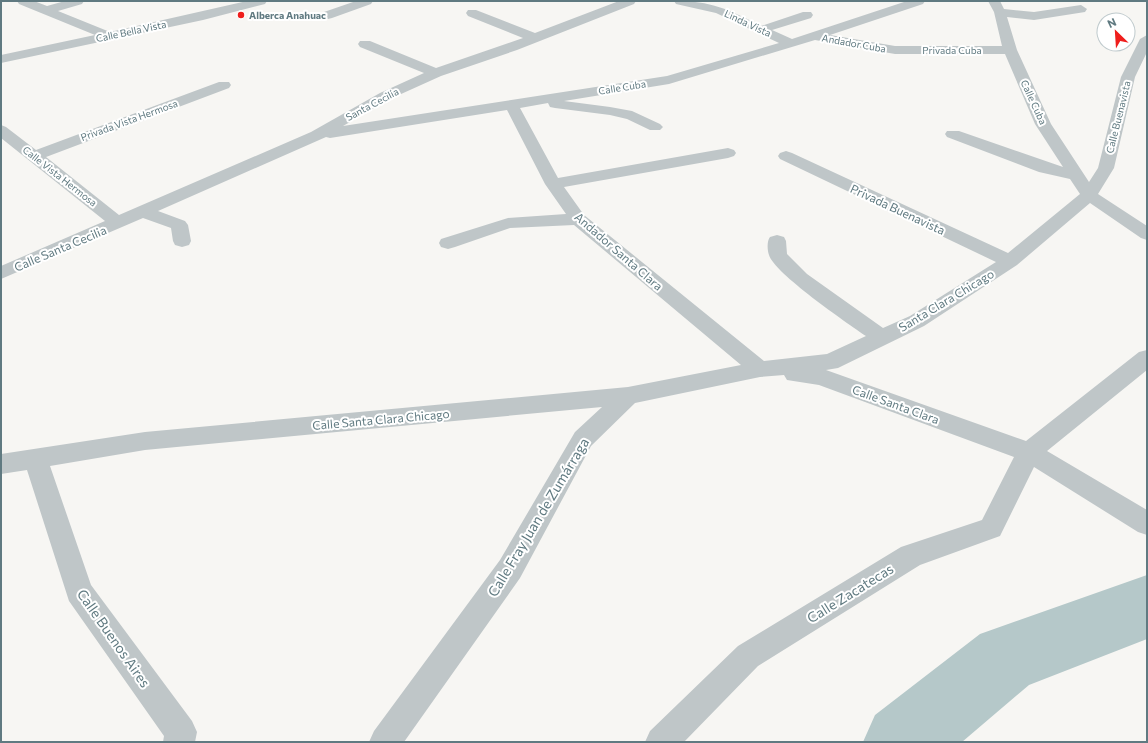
<svg xmlns="http://www.w3.org/2000/svg" width="1148" height="743" font-family="Commissioner,sans-serif">
<style>
.lines{fill:none;stroke-linecap:round;stroke-linejoin:round}
.river{fill:#b5c8c9;fill-rule:evenodd}
.minor{fill:#bfc6c8;fill-rule:evenodd}
.poi-dot{fill:#ef1e1c;stroke:#fff;stroke-width:1.5}
.labels{text-anchor:middle;dominant-baseline:central;stroke-width:4;stroke-linejoin:round;paint-order:stroke}
.far-poi-label{font-size:10px;font-weight:bold;fill:#607a81;stroke:#fff;text-anchor:start}
.far-street-label{font-size:10px;fill:#607a81;stroke:#fff}
.street-label{font-size:12px;fill:#607a81;stroke:#fff}
.near-street-label{font-size:14px;fill:#607a81;stroke:#fff}
</style>
<rect width="100%" height="100%" fill="#f7f6f3"/>
<g class="lines">
<path class="river" d="M1147,575V639L1029,685L962,742H863L875,715L980,634Z"/>
<g class="minor">
<path d="M17,1H34L47,6L65,1H84L82,4L58,11L110,32L247,1H267L265,4L203,20L1,63V55L95,35L19,4Z"/>
<path d="M356,1H373L371,4L332,18L328,19L322,15L324,12Z"/>
<path d="M619,1H636L634,4L517,50L441,76L390,99L343,126L667,76L779,43L716,13L676,4L674,1C712,1 728,9 761,26L803,12H811L813,15L811,18L772,30L792,39L907,1H925L923,4L830,35L895,46H1002L994,12L988,1H1000L1004,9L1034,12L1081,5L1087,9L1085,12L1034,20L1007,17L1017,50L1051,124L1089,182L1098,168L1121,77L1140,39L1147,35V52L1135,77L1114,168L1098,194L1147,226V240L1141,238L1090,203L1017,265L924,326L838,368L826,370L1026,441L1139,352L1147,350V370L1047,451L1147,510V535L1138,532L1034,467L1000,536L920,565L758,666L684,742H645L650,731L738,646L901,547L982,520L1014,457L819,385L787,380L784,375L760,377L635,403L591,446L520,578L404,742H369L374,731L500,560L575,432L602,407L145,450L50,466L91,585L192,721L197,732L195,742H163L164,736L69,601L27,470L1,474V454L145,432L628,387L741,365L574,225L510,228L455,247L448,249L441,247L439,243L441,239L508,218L566,214L545,184L507,110L330,138L326,137L158,211L185,221L188,225L191,241L189,245L182,247L175,245L173,241L171,228L143,218L1,279V266L105,221L1,138V125L6,127L36,150L219,82H229L231,85L229,88L46,157L119,215L311,132L380,93L424,73L360,47L358,44L360,41H370L436,68L523,38L468,16L466,13L468,10H476L535,33ZM815,40L895,54H1005L1035,124L1063,167L959,131H947L945,134L947,137L1039,172L1070,179L1080,194L1008,253L792,153L786,151L780,153L778,156L780,159L996,262L910,316L883,328L807,274L787,254L786,241L784,237L777,235L770,237C767,241 767,249 769,255C774,273 847,323 866,336L827,354L764,361L584,215L564,187L728,158L734,156L736,153L734,150L728,148L558,178L520,108L548,103L550,107L555,108L610,115L627,119L650,130H660L663,127L660,124L632,111L610,107L564,101L669,84Z"/>
</g>
</g>
<circle class="poi-dot" cx="241" cy="15" r="4"/>
<g class="labels">
<g class="far-poi-label">
<text x="249" y="15">Alberca Anahuac</text>
</g>
<g class="far-street-label">
<text transform="translate(748 23) rotate(25)">Linda Vista</text>
<text transform="translate(131 31) rotate(-12)">Calle Bella Vista</text>
<text transform="translate(854 43) rotate(10)">Andador Cuba</text>
<text x="952" y="50">Privada Cuba</text>
<text transform="translate(622 87) rotate(-9)">Calle Cuba</text>
<text transform="translate(1034 102) rotate(65)">Calle Cuba</text>
<text transform="translate(372 104) rotate(-28)">Santa Cecilia</text>
<text transform="translate(1118 117) rotate(-76)">Calle Buenavista</text>
<text transform="translate(129 120) rotate(-20)">Privada Vista Hermosa</text>
<text transform="translate(60 176) rotate(38)">Calle Vista Hermosa</text>
</g>
<g class="street-label">
<text transform="translate(898 209) rotate(25)">Privada Buenavista</text>
<text transform="translate(60 248) rotate(-23)">Calle Santa Cecilia</text>
<text transform="translate(619 251) rotate(41)">Andador Santa Clara</text>
<text transform="translate(946 300) rotate(-31)">Santa Clara Chicago</text>
<text transform="translate(896 404) rotate(20)">Calle Santa Clara</text>
<text transform="translate(381 419) rotate(-5)">Calle Santa Clara Chicago</text>
</g>
<g class="near-street-label">
<text transform="translate(538 517) rotate(-59)">Calle Fray Juan de Zumárraga</text>
<text transform="translate(850 593) rotate(-32)">Calle Zacatecas</text>
<text transform="translate(114 638) rotate(55)">Calle Buenos Aires</text>
</g>
</g>
<rect width="1148" height="743" fill="none" stroke="#607a81" stroke-width="4"/>
<g transform="translate(1116 32) rotate(335)"><circle r="19" fill="#ffffff" stroke="#bfcacd"/>
<path d="M0-3L7 15L0 10L-7 15Z" fill="#ef1e1c"/>
<text y="-6" font-size="11" font-weight="bold" text-anchor="middle" fill="#607a81">N</text>
</g>
</svg>
